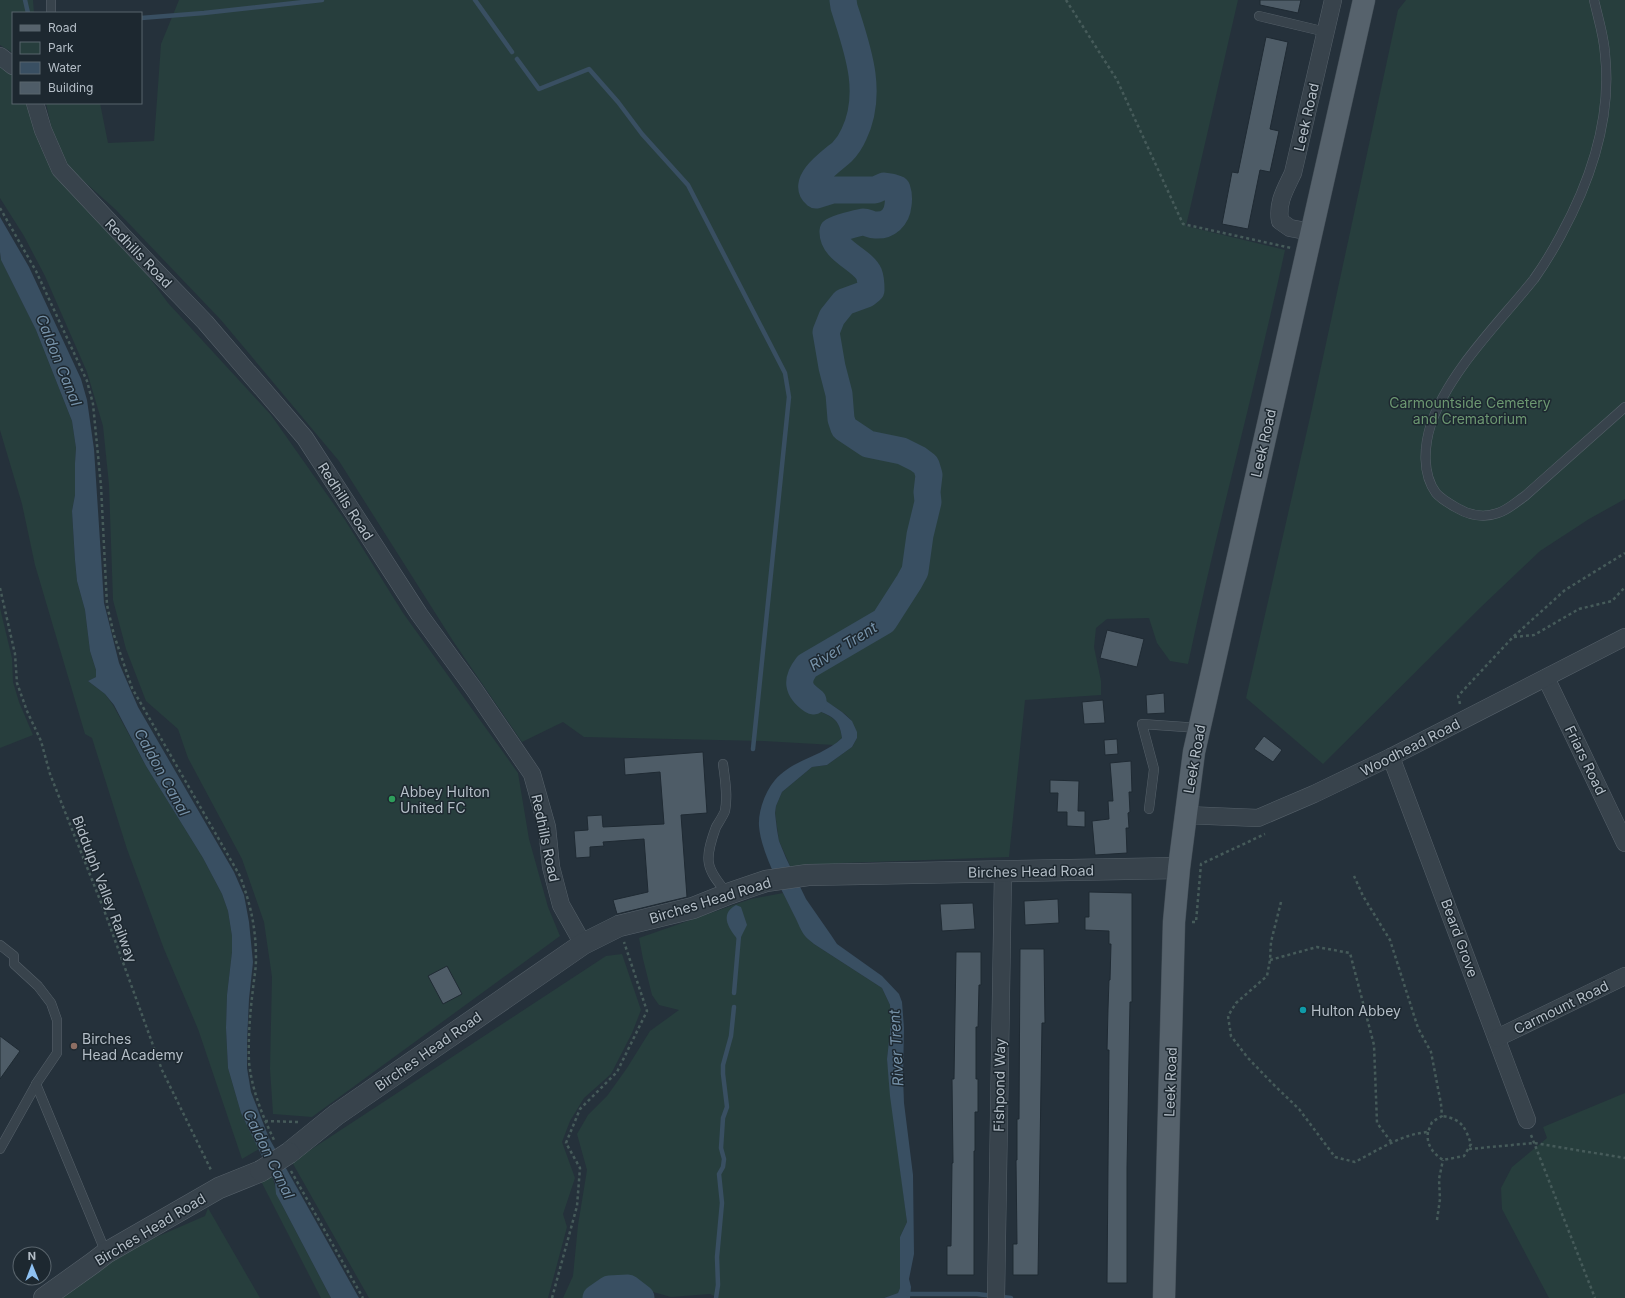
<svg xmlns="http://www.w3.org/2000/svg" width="1625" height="1298" font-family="Inter,sans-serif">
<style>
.green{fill:#273e3d}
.water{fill:#394f62}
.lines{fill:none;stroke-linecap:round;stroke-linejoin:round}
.stream{stroke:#394f62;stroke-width:4.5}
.river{stroke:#394f62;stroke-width:27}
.building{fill:#4e5c67;stroke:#1f2a33}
.service-casing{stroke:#56616a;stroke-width:10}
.minor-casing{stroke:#56616a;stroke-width:18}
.tertiary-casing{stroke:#56616a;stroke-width:22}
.primary-casing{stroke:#414c55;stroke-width:23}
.path{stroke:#465b5a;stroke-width:2.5;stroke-dasharray:3 3;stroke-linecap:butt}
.service{stroke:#38434c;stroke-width:9}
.minor{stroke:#38434c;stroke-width:17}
.tertiary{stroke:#38434c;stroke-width:21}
.primary{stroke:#56626c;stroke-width:22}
.tertiary-bridge-casing{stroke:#56616a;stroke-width:22;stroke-linecap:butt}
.tertiary-bridge{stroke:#38434c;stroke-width:21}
.leisure-dot{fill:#2e9e5b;stroke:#1d2830;stroke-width:1.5}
.culture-dot{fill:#0f9aa8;stroke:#1d2830;stroke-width:1.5}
.education-dot{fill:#8d6e63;stroke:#1d2830;stroke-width:1.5}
.labels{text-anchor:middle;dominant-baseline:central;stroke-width:3;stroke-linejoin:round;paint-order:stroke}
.street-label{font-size:14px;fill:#b4bec7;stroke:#1d2830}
.park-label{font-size:14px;fill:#6c9771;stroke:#1d2830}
.poi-label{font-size:14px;fill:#b4bec7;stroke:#1d2830;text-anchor:start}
.water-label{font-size:15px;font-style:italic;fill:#7692a9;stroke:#1d2830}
</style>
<rect width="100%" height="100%" fill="#25313b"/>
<g class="green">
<path d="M0,0H33L34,13H13V53L0,45Z"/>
<path d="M179,0H1238L1186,226L1285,250C1255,389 1217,526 1188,664L1170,661L1157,643L1149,618L1107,619L1096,628L1094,647L1101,681V695L1025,700L1009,857L843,863L792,870L779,841L775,813L776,806L782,792L812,767L827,765L852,747L857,738C855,733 854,725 851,720C838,704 812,701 807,679L811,671L794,668C783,686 802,702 817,710C823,713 831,716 836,721C840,726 841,732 842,738L834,745L763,741L584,737L563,722L522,742L453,641L339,461L221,320L115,209L69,168L52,130L46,103H100L108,143L154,141L161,44Z"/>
<path d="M1406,0H1625V499L1589,519L1540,551L1481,607L1323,764L1246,698L1311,413L1398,10Z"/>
<path d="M0,62L13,73V103H30L38,126L168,303L271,415L345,520L403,613L518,773L529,839L548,907L560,936L312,1117L273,1114L270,1069L272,977L264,922L242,859L188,758L178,729L146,701L126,649L113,600L109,485L103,426L87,372L45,276L24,236L0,198Z"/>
<path d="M0,252L1,260L36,330L72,421L76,448L75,463V495L72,511L75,560L77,581L85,610L90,651L96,670V677L88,681L105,694L113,705L146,766L203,858L222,894L228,911L232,936V952L227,995L226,1028L228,1068L241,1113L259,1149L242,1159L198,1029L164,949L127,849L92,738L85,734L35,565L22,504L0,430Z"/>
<path d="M0,608L12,658L13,682L19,702L33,735L0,748Z"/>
<path d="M783,893L805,936L814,944L882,988L890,1005L891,1023L887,1059L907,1222L900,1237V1288L898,1293L884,1298H718L710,1294L671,1297L653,1292L639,1283L602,1279L611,1298H563L573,1276L578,1225L587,1170L577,1134L588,1115L607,1096L627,1068L650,1031L679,1010L659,1005L652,995L643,959L639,938L751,899Z"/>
<path d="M622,954L641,1010L632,1033L611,1074L584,1098L570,1121L562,1142L575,1178L563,1214L567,1227L548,1298H369L292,1162L606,956Z"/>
<path d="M1625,1093V1298H1549L1502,1209L1501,1188L1512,1167L1547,1138L1543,1127Z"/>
<path d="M270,1172C275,1182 276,1193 281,1203L331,1298H321L265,1189L260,1179Z"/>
<path d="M208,1208L260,1298H58L131,1248L205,1216Z"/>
</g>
<g class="water">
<path d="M0,217L29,267L81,379L87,400L94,449L104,603L119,663L138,707L234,872L244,895L249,922L253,962L249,999L247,1042V1068L251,1092L269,1138L359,1298H331L281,1203L276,1194L275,1183L241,1113L228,1068L226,1028L227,995L232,952V936L228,911L222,894L203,858L146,766L114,705L105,694L88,681L96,677V670L90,651L85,610L77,581L75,560L72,511L75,495V463L76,448L72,421L36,330L1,260L0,252Z"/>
<path d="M794,668L811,672L807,679L808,687L816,694L842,712L852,721L857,732V738L852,747L827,765L812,767L782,792L776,806L775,813L777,830L779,841L786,858L806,899L831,935L837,944L882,976L899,994L902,1002L904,1028L903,1077L904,1103L913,1175L914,1254L909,1279L911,1287L910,1298H884L898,1293L900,1288V1237L907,1222L890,1096L887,1059L891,1023L890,1005L882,988L814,944C811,941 807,939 805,936C801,931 798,923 795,917C783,892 761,853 759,826C758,811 765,792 775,780C793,759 822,757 842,738C841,732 840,726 836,721C831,715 823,713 817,710C802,702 783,686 794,668Z"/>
<path d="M736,905L741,907L747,925L739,941C730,930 718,915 736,905Z"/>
</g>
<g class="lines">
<g class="stream">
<path d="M25,0L28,13"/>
<path d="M475,0L512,52"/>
<path d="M141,18L204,13L322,0"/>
<path d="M517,59L539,89L589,69L618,102L642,134L688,185L785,373L789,397L753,749"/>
<path d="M734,993L739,935"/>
<path d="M908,1294H977L1011,1298"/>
<path d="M716,1298L718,1285L717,1257L722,1203L719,1174L723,1167L724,1159L721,1148L723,1118L727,1107L723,1074V1065L731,1036L734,1007"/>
</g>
<g class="river">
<path d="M813,701C797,690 796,680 807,666L884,621L909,582L915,571L920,535L928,502L927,492L929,475L926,465L918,459L902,451L868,444L844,428L841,419L839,394L832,367L826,332L832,317L844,302L866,294L871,290C871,284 871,279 869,274C862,259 832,251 833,231C838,228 857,223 863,222C867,222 871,225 875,225C888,226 897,217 898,205C899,199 899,195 897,189L891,187L884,186L875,190H832L816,195C800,182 833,160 842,152C847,147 851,141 854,134C874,92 857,48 844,7L843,0"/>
<path d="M596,1298L609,1289L628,1288L641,1298"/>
</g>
</g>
<g class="building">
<path d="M1260,0H1301L1298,13L1260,5Z"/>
<path d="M1266,37L1288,42L1270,129L1279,131L1270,172L1260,170L1248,229L1222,224L1232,172L1238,173Z"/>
<path d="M1107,630L1144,639L1137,667L1100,658Z"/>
<path d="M1164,693L1165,713L1147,714L1146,695Z"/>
<path d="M1103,700L1105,723L1084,724L1082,702Z"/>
<path d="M1264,736L1282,750L1273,762L1254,749Z"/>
<path d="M1117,739L1118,754L1105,755L1104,740Z"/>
<path d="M703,752L707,813L681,815L687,897L617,914L613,900L648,892L644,839L603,842L604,846L590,847V857L576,858L574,831L588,830L587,816L602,815L603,827L664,824L660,772L625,775L624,758Z"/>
<path d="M1131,761L1132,792H1129L1130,812L1128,813L1129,828H1126L1127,853L1095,855L1092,821L1109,819L1108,801H1113L1110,763Z"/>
<path d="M1050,780L1079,781L1078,811H1085V827L1067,826V812H1057L1058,793H1050Z"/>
<path d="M1089,892L1132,893V1002H1130L1127,1168V1283H1107L1109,1050H1107L1108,1009L1109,980H1110L1111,944H1109V931L1085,930V917H1089Z"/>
<path d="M1058,899L1059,923L1025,925L1024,901Z"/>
<path d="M973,903L975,929L942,931L940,904Z"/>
<path d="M1020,949H1044L1045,1023H1042L1038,1275H1013V1244H1017L1016,1160H1017V1119H1019Z"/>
<path d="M956,952H981V985H979L978,1027H976V1079H978V1112H975V1151H974V1275H947V1246H951L952,1163H953L952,1079H954Z"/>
<path d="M447,966L462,994L443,1004L428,976Z"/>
<path d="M0,1036L20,1051L0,1079Z"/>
</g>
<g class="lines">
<defs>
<g id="service">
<path d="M51,0V13"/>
<path d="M1594,0C1598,18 1604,36 1605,54C1612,118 1591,180 1561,235C1553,250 1544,265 1534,279C1499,323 1449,371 1431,424C1424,446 1422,474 1436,493C1441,499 1450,504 1457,508C1469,515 1484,518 1498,513C1508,510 1516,502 1525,496L1625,407"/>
<path d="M1259,16L1326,32"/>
<path d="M723,764C725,779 728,796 725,811C723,816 719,822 716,827C704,860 705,868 728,894"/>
<path d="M1149,809L1154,769L1142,724L1199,728"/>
<path d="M0,945L14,956V964L38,986L51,1003L57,1020V1053L38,1081L0,1149"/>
<path d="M36,1084L106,1253"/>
</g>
<g id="minor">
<path d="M0,56L13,66"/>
<path d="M35,103L43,130L60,169L151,266L205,322L305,438L419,614L474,689L532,774L547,827L551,867L561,905L583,944"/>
<path d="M1311,232L1290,228L1280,221C1277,202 1285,190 1293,173L1333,0"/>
<path d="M1546,678L1625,843"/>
<path d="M1391,757L1527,1120"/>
<path d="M1185,815L1258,818L1314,794L1391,757L1625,637"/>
<path d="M1497,1038L1625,976"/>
<path d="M996,1298L1003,872"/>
</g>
<g id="tertiary">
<path d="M289,1153L336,1115L583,944L619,926L693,908L728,894L766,881L808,875L1179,868"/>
<path d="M44,1298L93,1263L106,1253L219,1188L261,1171"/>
</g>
<path id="primary" d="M1164,1298L1174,922L1179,868L1194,752L1364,0"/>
</defs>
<use href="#service" class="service-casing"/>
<use href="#minor" class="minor-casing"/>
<use href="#tertiary" class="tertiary-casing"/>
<use href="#primary" class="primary-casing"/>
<g class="path">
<path d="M1066,0L1117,80L1183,224L1291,248"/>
<path d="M0,208L36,271L87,381L93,404L101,486L107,605L114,635L132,688L240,876C251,905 256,929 256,959C256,969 254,979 253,989C250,1013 248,1038 249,1062C252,1091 263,1117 275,1142"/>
<path d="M0,588L15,654L17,683L27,711L41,741L50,774L104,910L162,1070L212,1172"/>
<path d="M1514,637L1534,635L1579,609L1612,601L1625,587"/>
<path d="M1460,704L1458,696L1513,637L1565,590L1625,553"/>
<path d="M1281,902L1271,942L1270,960L1267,976L1236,1003L1228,1016L1231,1036L1248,1058L1274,1085L1299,1109L1335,1157L1355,1162C1378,1150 1402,1134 1428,1132L1432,1122L1442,1116L1441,1104L1431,1052L1418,1028L1390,940L1363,896L1354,876"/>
<path d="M1192,922H1196L1201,864L1265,834"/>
<path d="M1270,960L1317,947L1350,953L1374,1045L1377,1123L1392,1143"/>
<path d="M265,1121L298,1122"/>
<path d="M1428,1132C1426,1145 1433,1153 1443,1160L1464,1156L1471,1144C1465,1127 1462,1119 1442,1116"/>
<path d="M1531,1135L1595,1298"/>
<path d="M1469,1149L1534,1143L1625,1158"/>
<path d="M291,1171L363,1298"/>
<path d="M1437,1220L1440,1199L1439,1179L1443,1160"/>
<path d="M552,1298L577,1206L580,1168L566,1143L580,1109L617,1072L647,1011L624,942"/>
</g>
<use href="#service" class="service"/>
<use href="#minor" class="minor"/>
<use href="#tertiary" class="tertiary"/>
<use href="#primary" class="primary"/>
<defs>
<path id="tertiary-bridge" d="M261,1171L289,1153"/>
</defs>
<use href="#tertiary-bridge" class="tertiary-bridge-casing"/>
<use href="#tertiary-bridge" class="tertiary-bridge"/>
</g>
<circle class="leisure-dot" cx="392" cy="799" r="4"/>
<circle class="culture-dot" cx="1303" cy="1010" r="4"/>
<circle class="education-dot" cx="74" cy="1046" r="4"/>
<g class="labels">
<g class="street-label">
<text transform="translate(1306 117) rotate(-77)">Leek Road</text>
<text transform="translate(139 253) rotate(46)">Redhills Road</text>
<text transform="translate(1263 443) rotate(-77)">Leek Road</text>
<text transform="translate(346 501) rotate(57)">Redhills Road</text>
<text transform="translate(1410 747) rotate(-27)">Woodhead Road</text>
<text transform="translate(1194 759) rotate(-80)">Leek Road</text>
<text transform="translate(1586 760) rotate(64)">Friars Road</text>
<text transform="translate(546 838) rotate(78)">Redhills Road</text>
<text transform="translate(1031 871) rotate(-1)">Birches Head Road</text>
<text transform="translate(105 889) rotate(69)">Biddulph Valley Railway</text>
<text transform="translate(710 900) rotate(-17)">Birches Head Road</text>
<text transform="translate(1460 938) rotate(70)">Beard Grove</text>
<text transform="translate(1561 1007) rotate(-26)">Carmount Road</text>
<text transform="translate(428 1051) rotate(-35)">Birches Head Road</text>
<text transform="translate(1170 1082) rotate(-88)">Leek Road</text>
<text transform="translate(999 1085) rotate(-89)">Fishpond Way</text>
<text transform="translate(150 1229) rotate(-31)">Birches Head Road</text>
</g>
<g class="park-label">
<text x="1470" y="402">Carmountside Cemetery<tspan x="1470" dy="16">and Crematorium</tspan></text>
</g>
<g class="poi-label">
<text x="400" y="791">Abbey Hulton<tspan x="400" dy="16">United FC</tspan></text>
<text x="1311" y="1010">Hulton Abbey</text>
<text x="82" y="1038">Birches<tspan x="82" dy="16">Head Academy</tspan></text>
</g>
<g class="water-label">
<text transform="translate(59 360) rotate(68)">Caldon Canal</text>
<text transform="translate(843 646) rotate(-32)">River Trent</text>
<text transform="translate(162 772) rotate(61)">Caldon Canal</text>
<text transform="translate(896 1048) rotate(-93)">River Trent</text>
<text transform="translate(269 1154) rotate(64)">Caldon Canal</text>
</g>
</g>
<rect x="12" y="12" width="130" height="92" fill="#1d2830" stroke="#59646c"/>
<rect x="20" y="25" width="20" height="6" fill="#56626c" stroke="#59646c"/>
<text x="48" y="32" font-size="12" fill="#b4bec7">Road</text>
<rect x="20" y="42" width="20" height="12" fill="#273e3d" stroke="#59646c"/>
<text x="48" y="52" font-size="12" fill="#b4bec7">Park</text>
<rect x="20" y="62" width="20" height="12" fill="#394f62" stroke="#59646c"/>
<text x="48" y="72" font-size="12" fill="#b4bec7">Water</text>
<rect x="20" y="82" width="20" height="12" fill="#4e5c67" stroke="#59646c"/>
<text x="48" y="92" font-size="12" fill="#b4bec7">Building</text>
<g transform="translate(32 1266) rotate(359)"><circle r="19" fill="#1d2830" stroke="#59646c"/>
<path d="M0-3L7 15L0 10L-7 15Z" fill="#8ec1f2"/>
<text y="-6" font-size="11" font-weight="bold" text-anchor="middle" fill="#b4bec7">N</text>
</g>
</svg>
